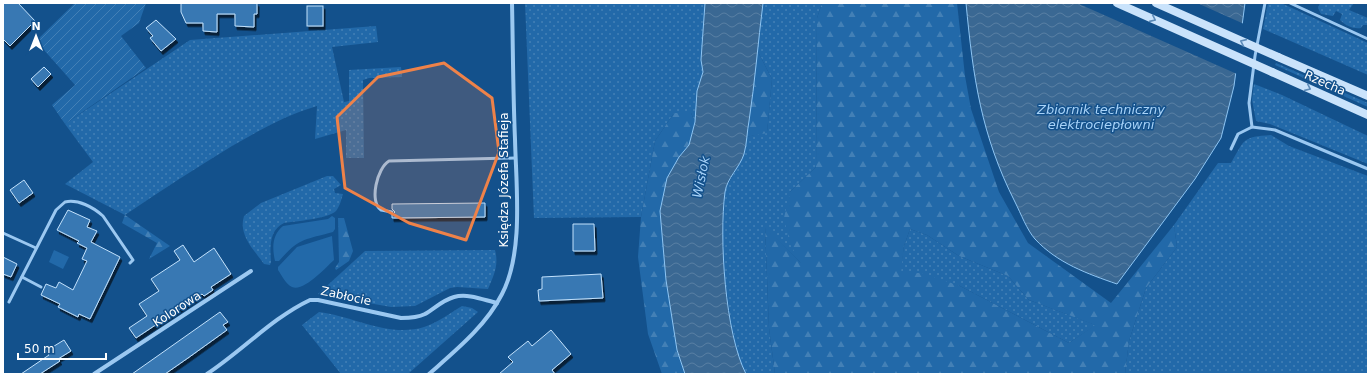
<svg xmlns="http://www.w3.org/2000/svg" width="1371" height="377" font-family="'DejaVu Sans',sans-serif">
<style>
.grass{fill:url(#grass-dots)}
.forest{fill:url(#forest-firs);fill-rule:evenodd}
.park{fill:#2269a9}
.garden{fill:url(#garden-furrows)}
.water{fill:url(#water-waves);stroke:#8dc5f4}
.pier{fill:#13518c}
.building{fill:#3778b3;stroke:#c2e1fc;filter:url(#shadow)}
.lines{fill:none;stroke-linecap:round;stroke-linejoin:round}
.service{stroke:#9bc8f1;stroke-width:3}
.minor{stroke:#9bc8f1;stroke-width:4}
.secondary{stroke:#cae3fb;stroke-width:8}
.secondary-bridge{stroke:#cae3fb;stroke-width:8}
.oneway{stroke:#5c8bb8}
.marked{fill:#ee8249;fill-opacity:0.2;stroke:#ee8249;stroke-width:3;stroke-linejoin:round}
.labels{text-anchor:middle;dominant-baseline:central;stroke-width:3;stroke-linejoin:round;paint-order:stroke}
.street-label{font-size:12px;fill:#fff;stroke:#13518c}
.water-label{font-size:13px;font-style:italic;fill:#a7d2f8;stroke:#13518c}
</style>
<defs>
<pattern id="grass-dots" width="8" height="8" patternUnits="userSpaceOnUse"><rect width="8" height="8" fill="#2269a9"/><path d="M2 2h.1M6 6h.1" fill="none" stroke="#4380b6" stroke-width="1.8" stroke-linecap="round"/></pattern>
<pattern id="forest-firs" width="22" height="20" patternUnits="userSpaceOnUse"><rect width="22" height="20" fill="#2269a9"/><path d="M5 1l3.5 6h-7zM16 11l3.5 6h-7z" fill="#4380b6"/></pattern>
<pattern id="garden-furrows" width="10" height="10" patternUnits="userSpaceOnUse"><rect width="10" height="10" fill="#2269a9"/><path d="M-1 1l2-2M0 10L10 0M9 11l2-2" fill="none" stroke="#4380b6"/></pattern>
<pattern id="water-waves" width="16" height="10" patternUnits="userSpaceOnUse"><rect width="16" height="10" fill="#3a6893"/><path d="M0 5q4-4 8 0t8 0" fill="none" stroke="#587fa3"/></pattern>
<filter id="shadow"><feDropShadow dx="2" dy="3.5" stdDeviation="0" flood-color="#0009"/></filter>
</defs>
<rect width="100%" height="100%" fill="#13518c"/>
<g class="grass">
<path d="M525,3H705L701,60L703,72L697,91L695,122L691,113H674L655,141L641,217L534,218Z"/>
<path d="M763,3H822L817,18L816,167L790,192L803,265L765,227L769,328L775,374H746L739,361L731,322L725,279L723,236L725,190L744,154L746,137L767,132L772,79L757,50Z"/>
<path d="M1268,3H1281L1368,43V75L1263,29Z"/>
<path d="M1320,3H1354L1349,10L1368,18V25H1363L1361,28C1353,29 1346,26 1340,20L1342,14L1336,11L1333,16L1321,14L1318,8Z"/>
<path d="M376,26L378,42L332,47L344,102L349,101V70L401,67L402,77L369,78L363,80L364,158H346V130L315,139L317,106C286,115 260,130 232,146C196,168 160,191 125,215L65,184L93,162L65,124L190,40Z"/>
<path d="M1276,63L1368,103V107L1275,65Z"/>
<path d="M1254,84L1282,95L1368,136V164L1270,124L1256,121L1252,100Z"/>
<path d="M1271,135L1289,146L1368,176V374H1125L1129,341L1146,288L1177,247L1174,225L1218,163H1231C1245,139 1242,137 1271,135Z"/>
<path d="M327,176H333L341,185L334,189L335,193L343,194C341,200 340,206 336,211C327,219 297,221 284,223C269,230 270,247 271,262L270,265L264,264C254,250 238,235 244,216L261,203Z"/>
<path d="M910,229L927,235L959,256L1008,276L1029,300L1096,325L1069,343L960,286L900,273L904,246Z"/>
<path d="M495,250C499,265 494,275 488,289L457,287L450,288L415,306L391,307L318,294L365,251Z"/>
<path d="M462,306L472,308L478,312L408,374H341L302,325L319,312C352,316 390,338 424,327C437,323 450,313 462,306Z"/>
</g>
<g class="forest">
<path d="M822,3H957L965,76L971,109L999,192L1028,243L1111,303L1174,225L1177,247L1146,288L1129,341L1125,374H775L769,328L765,226L801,263L790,244L784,218L790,192L816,167L817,18ZM910,229L927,235L959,256L1008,276L1029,300L1095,325L1069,343L960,286L922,273H901L904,246Z"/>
<path d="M757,50L772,79L767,133L746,137Z"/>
<path d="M674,113H691L695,122L689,145L679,157L660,211L677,350L685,374H662L648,334L638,257L641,217L655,141Z"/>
<path d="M125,215L170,246L149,259L157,243L122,223Z"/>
<path d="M338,218H344L353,251L349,261L336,270L335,268L339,262Z"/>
</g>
<g class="park">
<path d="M332,216L335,218V229L333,232C304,240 299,238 279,261H275C272,248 272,235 283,226L328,219Z"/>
<path d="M332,236L334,260C325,268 304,292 292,287C286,284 282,276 278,270V267L297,247Z"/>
<path d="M54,250L69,257L63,269L49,262Z"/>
</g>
<path class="garden" d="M75,3H146L139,23L121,36L146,68L65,124L52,105L75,85L36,41Z"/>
<g class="water">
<path d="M705,3H763C758,42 755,82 749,121C747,131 747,143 744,154C740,167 727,178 725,192C719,238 725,333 746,374H685L677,350L666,280L660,211L667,178L679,157L689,145L695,122L697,91L703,72L701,60Z"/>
<path d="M966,3H1245L1234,86L1221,138L1195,179L1117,284C1088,274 1057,263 1035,239C1027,230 1021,214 1015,202C981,135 973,77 966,3Z"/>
</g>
<path class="pier" d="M1077,3H1197L1244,24L1237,74Z"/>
<g class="building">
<path d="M3,3H18L35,21L10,46L3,39Z"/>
<path d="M181,3H257V14H254V27L235,26V14H217V32L203,31V23H186L181,12Z"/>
<rect x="307" y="6" width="16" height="20"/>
<path d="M156,20L176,39L161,51L150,38L153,36L146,28Z"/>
<path d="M44,67L51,74L38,87L31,79Z"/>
<path d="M24,180L33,193L19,203L10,190Z"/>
<path d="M485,203V217L392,218V215L395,212L392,209V204Z"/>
<path d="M68,210L90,220L87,227L97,231L91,242L120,257L90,319L79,314L78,317L58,307L60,304L41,295L46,284L56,288L59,282L73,290L87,261L82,259L87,248L77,243L79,241L57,230Z"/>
<path d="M573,224H594L595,251H573Z"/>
<path d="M183,245L194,262L214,248L231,274L211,287L213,290L204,296L202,294L136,338L129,328L147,316L139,304L159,291L151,279L180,260L174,251Z"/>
<path d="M3,257L17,264L11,277L3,274Z"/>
<path d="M601,274L603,298L539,301L538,290L542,289V277Z"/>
<path d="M220,312L228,322L223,325L227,330L188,358L165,374H132Z"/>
<path d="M551,330L571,354L552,370L555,374H499L513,362L508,357L528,341L532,346Z"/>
<path d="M64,340L71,351L58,359L60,361L40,374H21L49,355L46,351Z"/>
</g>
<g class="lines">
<g class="service">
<path d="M1290,3L1368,39"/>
<path d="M1252,127L1275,130L1368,169"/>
<path d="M1231,149L1238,134L1252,127L1249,103L1255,56L1265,3"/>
<path d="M392,212L381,210C369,202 377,168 389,161L515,158"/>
<path d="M3,233L36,248"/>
<path d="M22,277L41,287"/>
<path d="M9,302L56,210L65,202C78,199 93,207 103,216L133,260L130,263"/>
</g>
<g class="minor">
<path d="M94,374L251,271"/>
<path d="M207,374C242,351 272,318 310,300H318L401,318C409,318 417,318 425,314C435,308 443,300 454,297C468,293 484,300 497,303"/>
<path d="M429,374C455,351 486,326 502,294C524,252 516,186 515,139C513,94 513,48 512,3"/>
</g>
<g class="secondary">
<path d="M1278,57L1368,96"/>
<path d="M1272,72L1368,115"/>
</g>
<g class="secondary-bridge">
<path d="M1117,3L1272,72"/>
<path d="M1156,3L1278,57"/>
</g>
</g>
<defs><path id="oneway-chevron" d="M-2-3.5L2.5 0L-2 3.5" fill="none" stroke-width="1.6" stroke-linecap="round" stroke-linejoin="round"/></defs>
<g class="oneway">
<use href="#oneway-chevron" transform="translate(1153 19) rotate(24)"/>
<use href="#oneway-chevron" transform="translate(1243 42) rotate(-156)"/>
<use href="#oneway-chevron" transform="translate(1308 88) rotate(24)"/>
</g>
<path class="marked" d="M444,63L492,98L499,152L466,240L409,223L345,188L337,117L378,77Z"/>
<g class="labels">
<g class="street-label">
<text transform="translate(1325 83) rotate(24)">Rzecha</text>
<text transform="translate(504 180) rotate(-90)">Księdza Józefa Stafieja</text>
<text transform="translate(346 296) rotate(12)">Zabłocie</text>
<text transform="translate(177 309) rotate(-33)">Kolorowa</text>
</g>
<g class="water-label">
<text x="1101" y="109">Zbiornik techniczny<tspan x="1101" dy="15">elektrociepłowni</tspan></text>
<text transform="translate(701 177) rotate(-78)">Wisłok</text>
</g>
</g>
<rect width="1371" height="377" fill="none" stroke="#ffffff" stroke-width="8"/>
<g transform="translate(36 36)" stroke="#13518c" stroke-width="3" paint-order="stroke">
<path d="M0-3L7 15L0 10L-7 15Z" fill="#ffffff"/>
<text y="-6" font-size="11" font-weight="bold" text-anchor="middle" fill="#ffffff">N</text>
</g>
<path d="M18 353v6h88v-6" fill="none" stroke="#ffffff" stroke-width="2"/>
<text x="24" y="353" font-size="12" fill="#ffffff" stroke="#13518c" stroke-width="3" paint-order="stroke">50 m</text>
</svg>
